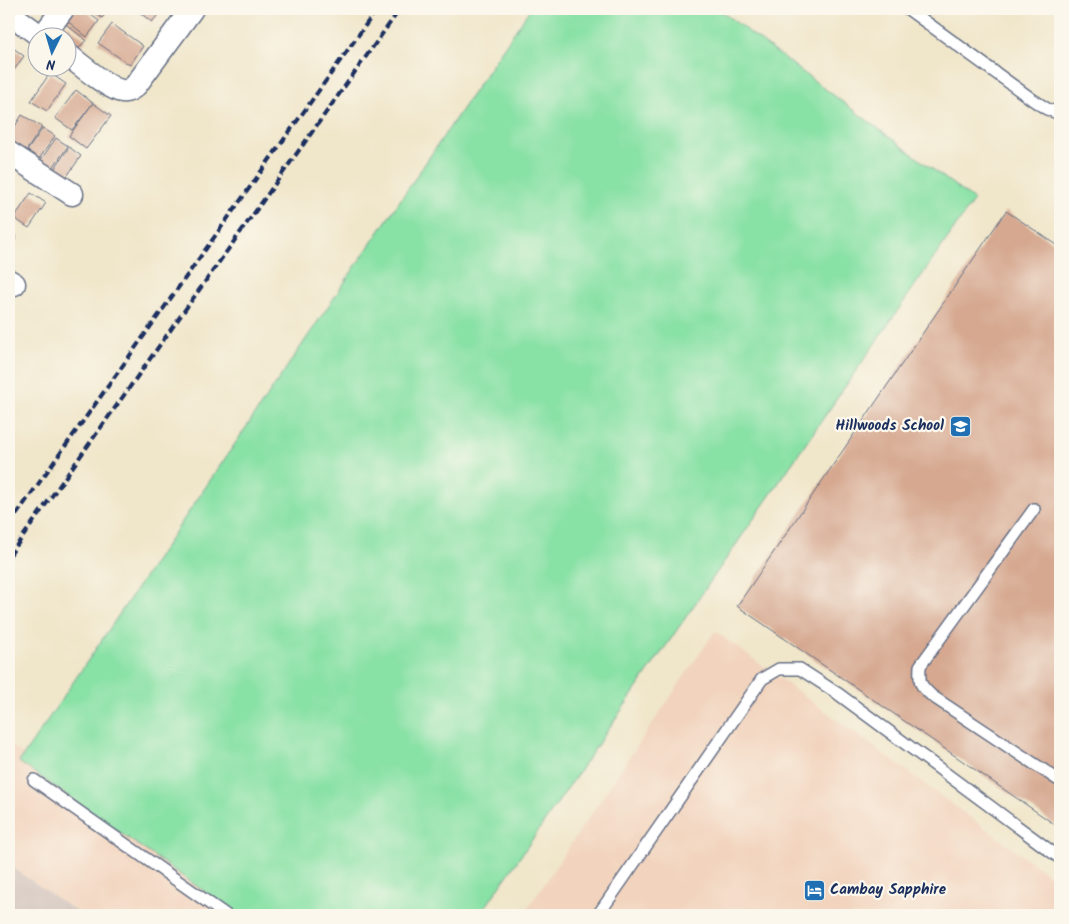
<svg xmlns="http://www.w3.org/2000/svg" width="1069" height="924" font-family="Kalam,sans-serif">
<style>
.built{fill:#f2d4be}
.industrial{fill:#cfc0ba}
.green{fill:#88e1a5;stroke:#528882}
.building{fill:#d6a890}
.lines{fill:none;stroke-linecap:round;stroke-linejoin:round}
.service-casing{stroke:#666f84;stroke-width:14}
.minor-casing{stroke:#666f84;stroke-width:25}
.service{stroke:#fff;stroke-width:11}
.minor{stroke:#fff;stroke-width:22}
.rail{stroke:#1b2f5e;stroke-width:4;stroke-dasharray:8 4;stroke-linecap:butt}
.labels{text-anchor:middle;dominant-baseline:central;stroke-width:4.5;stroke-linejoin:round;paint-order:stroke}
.poi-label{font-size:15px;font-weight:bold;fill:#1b2f5e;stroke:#fbf7ec;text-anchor:end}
</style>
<rect width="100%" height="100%" fill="#fbf7ec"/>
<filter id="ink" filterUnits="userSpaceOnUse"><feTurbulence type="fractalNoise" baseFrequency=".02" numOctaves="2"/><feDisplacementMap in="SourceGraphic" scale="10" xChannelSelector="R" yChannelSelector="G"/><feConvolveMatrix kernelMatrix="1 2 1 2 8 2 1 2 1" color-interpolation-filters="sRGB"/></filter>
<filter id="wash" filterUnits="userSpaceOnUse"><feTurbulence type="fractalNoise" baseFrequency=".0096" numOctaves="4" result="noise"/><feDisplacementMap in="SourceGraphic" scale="20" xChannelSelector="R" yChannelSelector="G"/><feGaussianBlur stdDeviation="1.12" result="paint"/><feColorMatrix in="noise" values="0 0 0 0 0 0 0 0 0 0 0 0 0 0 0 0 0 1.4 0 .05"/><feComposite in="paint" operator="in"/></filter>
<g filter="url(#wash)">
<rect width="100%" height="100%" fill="#f0e6ca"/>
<g class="built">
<path d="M715,631L1060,883V915H523Z"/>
<path d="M9,745L273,915H81L9,865Z"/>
</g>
<path class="industrial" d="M9,865L81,915H9Z"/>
<path class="green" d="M530,9H718L974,200L480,915H238L19,762Z"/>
<g id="blocks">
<g class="building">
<path d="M74,9H83L99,21L87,37L65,19Z"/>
<path d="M90,9H110L102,18Z"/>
<path d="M135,9H163L152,22Z"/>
<path d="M63,22L86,40L73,55L68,50V38H52Z"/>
<path d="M112,24L143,46L130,65L98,43Z"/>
<path d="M9,45L24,56L9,77Z"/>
<path d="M50,73L66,84L47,111L31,101Z"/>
<path d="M76,90L93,103L72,130L55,118Z"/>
<path d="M93,103L111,116L86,149L69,136Z"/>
<path d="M22,115L42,127L26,151L9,140V136Z"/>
<path d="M43,128L55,136L39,159L27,151Z"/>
<path d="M56,138L68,146L52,169L40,161Z"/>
<path d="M69,147L81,156L65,179L53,171Z"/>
<path d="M31,193L46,203L29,228L14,218Z"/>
<path d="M1006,211L1060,247V828L737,606Z"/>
<path d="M9,232L17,237L9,250Z"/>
</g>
</g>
</g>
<g filter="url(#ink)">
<use href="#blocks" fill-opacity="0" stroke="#666f84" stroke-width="1"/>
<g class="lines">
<defs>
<g id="service">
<path d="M908,9L1033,100L1047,109L1060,114"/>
<path d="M1034,509L920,666C919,684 920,685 932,696L1060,781"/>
<path d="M34,780L226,915"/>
<path d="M598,915L762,679L779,669H800L837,693L1060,858"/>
</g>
<g id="minor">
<path d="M9,13L43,38"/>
<path d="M42,37L63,9"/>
<path d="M68,55C78,63 111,90 122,91C128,92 132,89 136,85L192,9"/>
<path d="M9,153L72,194"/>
<path d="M9,281L14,284"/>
</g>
</defs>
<use href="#service" class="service-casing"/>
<use href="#minor" class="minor-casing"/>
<use href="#service" class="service"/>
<use href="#minor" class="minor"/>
<g class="rail">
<path d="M9,525L377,9"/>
<path d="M9,556L400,9"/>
</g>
</g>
</g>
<defs>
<symbol id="school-square" viewBox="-11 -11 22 22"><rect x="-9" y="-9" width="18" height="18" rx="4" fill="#1f6fb2" stroke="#fbf7ec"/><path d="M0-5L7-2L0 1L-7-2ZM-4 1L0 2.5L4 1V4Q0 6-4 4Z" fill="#fff"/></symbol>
<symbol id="hotel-square" viewBox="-11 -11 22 22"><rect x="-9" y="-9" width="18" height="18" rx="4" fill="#1f6fb2" stroke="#fbf7ec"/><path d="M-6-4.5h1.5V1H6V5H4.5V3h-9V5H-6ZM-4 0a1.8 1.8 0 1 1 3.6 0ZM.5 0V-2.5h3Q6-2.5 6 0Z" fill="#fff"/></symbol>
</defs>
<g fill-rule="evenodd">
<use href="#school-square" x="948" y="414" width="25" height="25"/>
<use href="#hotel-square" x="802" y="878" width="25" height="25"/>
</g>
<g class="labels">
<g class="poi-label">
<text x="944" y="426">Hillwoods School</text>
<text x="830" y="890" text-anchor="start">Cambay Sapphire</text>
</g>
</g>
<rect width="1069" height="924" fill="none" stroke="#fbf7ec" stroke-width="30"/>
<g transform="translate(52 52) rotate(185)"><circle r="24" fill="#fbf7ec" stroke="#a1a7b3"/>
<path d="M0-4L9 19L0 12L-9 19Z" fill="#1f6fb2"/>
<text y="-8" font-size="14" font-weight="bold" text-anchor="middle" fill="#1b2f5e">N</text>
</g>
</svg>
